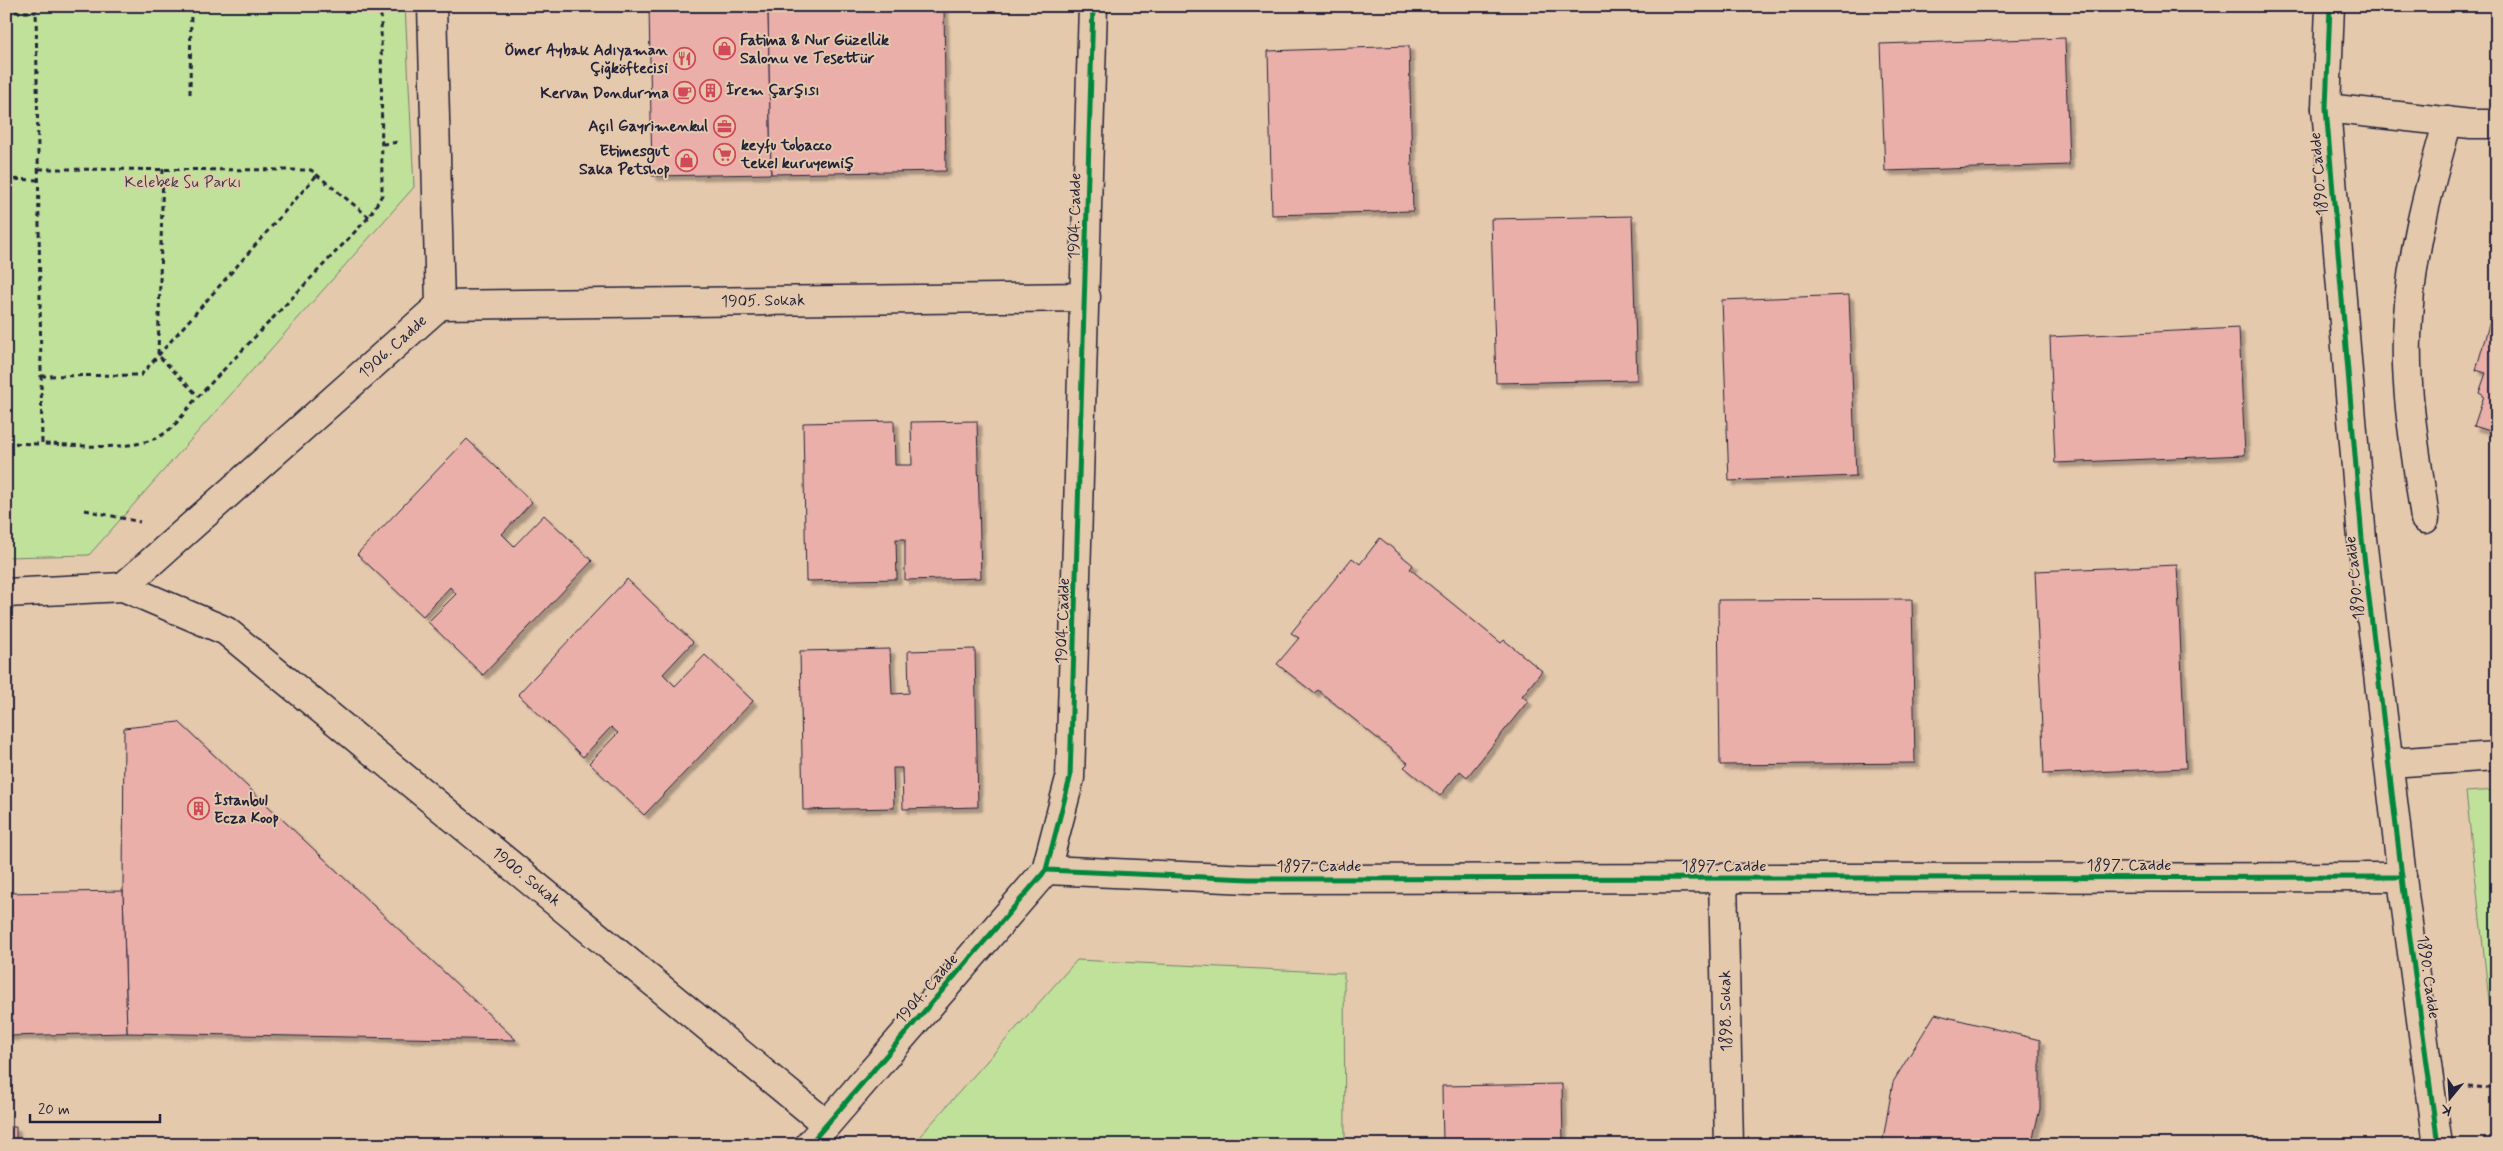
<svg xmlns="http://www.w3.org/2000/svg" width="2503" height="1151" font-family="Mynerve,sans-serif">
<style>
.green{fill:#c0e19a;stroke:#71826a}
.building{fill:#eaafa9;stroke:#22223b;filter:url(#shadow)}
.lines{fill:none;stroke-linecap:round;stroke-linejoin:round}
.minor-casing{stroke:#22223b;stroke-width:31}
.path{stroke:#22223b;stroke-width:3;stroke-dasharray:5 4;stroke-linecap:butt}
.minor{stroke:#e5c9ad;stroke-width:28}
.cycleway-casing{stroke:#e5c9ad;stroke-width:8}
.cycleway{stroke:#00873e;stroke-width:5}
.labels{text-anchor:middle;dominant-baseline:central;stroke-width:4;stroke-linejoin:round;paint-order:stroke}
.poi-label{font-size:16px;font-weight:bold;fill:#22223b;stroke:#e5c9ad;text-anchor:start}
.street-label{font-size:16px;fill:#22223b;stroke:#e5c9ad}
.park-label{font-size:16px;fill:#3a3f49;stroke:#e5c9ad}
</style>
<defs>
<filter id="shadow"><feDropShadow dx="4.5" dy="4.5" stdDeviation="1" flood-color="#0004"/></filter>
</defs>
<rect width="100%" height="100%" fill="#e5c9ad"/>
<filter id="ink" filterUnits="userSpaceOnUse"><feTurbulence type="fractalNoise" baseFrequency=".02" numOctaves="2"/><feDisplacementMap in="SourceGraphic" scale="10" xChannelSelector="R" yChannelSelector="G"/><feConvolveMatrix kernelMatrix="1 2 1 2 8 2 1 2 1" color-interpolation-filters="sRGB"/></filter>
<g filter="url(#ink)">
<g class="green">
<path d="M6,6H405L414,187L89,555L6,557Z"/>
<path d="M2497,790V1073L2466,792Z"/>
<path d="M1077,960L1344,973L1345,1145H912Z"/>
</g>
<g class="building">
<path d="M649,6H768L771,174L652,176Z"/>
<path d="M768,6H944L946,171L771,174Z"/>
<path d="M2065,38L2069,165L1885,171L1880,44Z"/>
<path d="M1409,46L1413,211L1272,215L1268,51Z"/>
<path d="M1632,216L1637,380L1496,383L1491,219Z"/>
<path d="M1849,295L1856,476L1729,481L1722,300Z"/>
<path d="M2496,300H2497V433L2474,426L2484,396L2479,393L2486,373L2476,370Z"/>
<path d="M2239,328L2245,455L2055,463L2050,337Z"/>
<path d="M894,421L895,465H912L911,422L977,421L981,578L905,580V539H896L897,579L806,581L803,423Z"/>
<path d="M467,439L532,502L502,534L514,546L544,515L592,561L483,675L428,622L456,594L450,587L423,616L357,554Z"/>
<path d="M1380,538L1413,565L1410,569L1501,643L1504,640L1542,671L1522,696L1528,701L1467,777L1460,771L1440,796L1404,767L1408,763L1318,690L1314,693L1277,664L1299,638L1291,633L1352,558L1360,564Z"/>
<path d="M2177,565L2186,768L2044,774L2035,571Z"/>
<path d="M627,579L693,642L663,674L675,686L705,655L753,701L644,815L589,763L618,733L611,727L583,757L518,694Z"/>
<path d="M1912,599L1915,763L1720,765L1718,600Z"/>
<path d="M890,649L892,694L909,693L908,651L975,649L978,807L903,809L902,768H893L894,808L803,810L800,651Z"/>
<path d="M179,722L516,1040L127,1033L123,891L124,728Z"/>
<path d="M123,891L127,1033L6,1036V893Z"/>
<path d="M1935,1014L2040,1040V1109L2031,1145H1882L1893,1082Z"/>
<path d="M1562,1084L1563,1145H1443L1442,1086Z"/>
<rect x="6" y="1127" width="10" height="18"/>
</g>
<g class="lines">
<defs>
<g id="minor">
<path d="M2330,6L2326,108L2362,539L2404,894L2438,1145"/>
<path d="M2326,108L2471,124H2497"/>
<path d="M440,305L1086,297"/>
<path d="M2425,519C2417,458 2405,398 2407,337C2409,261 2427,193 2448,121"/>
<path d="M123,587L440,305L432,6"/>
<path d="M6,593L123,587L226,631L826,1124"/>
<path d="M2389,763L2497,756"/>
<path d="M1046,870L1249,879L2402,877"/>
<path d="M1723,878L1729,1145"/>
<path d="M809,1145L1046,870L1070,778L1093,6"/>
</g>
</defs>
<use href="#minor" class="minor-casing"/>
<g class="path">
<path d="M36,6L42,444C78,444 140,455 169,430C178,423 186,410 194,401L369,217L382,195L381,6"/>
<path d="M6,12H36"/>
<path d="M190,94L191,6"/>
<path d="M383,144L400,142"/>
<path d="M39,169L311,170L369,217"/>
<path d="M163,169L158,355L198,396"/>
<path d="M6,179L40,180"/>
<path d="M41,376L141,375L317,175"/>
<path d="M6,443L42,444"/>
<path d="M85,510L140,522"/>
<path d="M2468,1086L2497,1089"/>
</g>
<use href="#minor" class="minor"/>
<defs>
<g id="cycleway">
<path d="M2330,6L2326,108L2362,539L2404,894L2438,1145"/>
<path d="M1046,870L1249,879L2402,877"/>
<path d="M809,1145L1046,870L1070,778L1093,6"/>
</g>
</defs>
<use href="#cycleway" class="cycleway-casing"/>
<use href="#cycleway" class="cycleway"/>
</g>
</g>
<defs>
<symbol id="shop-ring" viewBox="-11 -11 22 22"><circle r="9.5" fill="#e5c9ad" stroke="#d1495b" stroke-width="1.5"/><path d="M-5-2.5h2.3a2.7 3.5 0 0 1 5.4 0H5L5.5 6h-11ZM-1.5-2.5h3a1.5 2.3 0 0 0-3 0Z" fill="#d1495b"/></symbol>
<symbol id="restaurant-ring" viewBox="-11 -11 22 22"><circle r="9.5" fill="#e5c9ad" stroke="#d1495b" stroke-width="1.5"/><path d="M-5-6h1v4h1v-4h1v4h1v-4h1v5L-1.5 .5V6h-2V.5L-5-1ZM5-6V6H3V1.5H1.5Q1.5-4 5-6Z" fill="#d1495b"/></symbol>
<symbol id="building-ring" viewBox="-11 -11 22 22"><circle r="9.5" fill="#e5c9ad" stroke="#d1495b" stroke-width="1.5"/><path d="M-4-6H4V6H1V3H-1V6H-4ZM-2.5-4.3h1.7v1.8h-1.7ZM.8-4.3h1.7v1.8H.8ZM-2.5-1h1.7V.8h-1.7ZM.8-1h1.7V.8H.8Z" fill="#d1495b"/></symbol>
<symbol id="cafe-ring" viewBox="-11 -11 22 22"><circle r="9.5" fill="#e5c9ad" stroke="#d1495b" stroke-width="1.5"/><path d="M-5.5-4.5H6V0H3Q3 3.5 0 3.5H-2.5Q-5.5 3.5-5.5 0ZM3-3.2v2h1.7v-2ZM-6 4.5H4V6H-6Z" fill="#d1495b"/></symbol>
<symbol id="office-ring" viewBox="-11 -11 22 22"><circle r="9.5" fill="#e5c9ad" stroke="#d1495b" stroke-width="1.5"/><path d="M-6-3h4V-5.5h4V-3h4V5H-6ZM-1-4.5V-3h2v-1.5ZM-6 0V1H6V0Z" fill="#d1495b"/></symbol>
<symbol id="supermarket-ring" viewBox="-11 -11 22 22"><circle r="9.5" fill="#e5c9ad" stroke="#d1495b" stroke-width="1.5"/><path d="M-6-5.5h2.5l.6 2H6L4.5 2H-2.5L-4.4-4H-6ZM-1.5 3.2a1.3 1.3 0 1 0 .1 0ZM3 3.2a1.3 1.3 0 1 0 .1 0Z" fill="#d1495b"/></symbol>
</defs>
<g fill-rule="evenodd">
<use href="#shop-ring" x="712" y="36" width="25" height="25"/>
<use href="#restaurant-ring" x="672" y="46" width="25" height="25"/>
<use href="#building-ring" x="698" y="78" width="25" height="25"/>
<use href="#cafe-ring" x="672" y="80" width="25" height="25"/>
<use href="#office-ring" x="712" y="114" width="25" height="25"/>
<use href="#supermarket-ring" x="712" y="142" width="25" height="25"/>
<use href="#shop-ring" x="674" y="148" width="25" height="25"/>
<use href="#building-ring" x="186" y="796" width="25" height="25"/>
</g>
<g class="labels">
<g class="poi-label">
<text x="740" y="40">Fatima &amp; Nur Güzellik<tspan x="740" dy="18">Salonu ve Tesettür</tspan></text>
<text x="668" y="50" text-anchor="end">Ömer Aybak Adıyaman<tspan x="668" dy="18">Çiğköftecisi</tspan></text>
<text x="726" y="90">İrem Çarşısı</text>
<text x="669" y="93" text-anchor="end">Kervan Dondurma</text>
<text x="708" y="126" text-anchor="end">Açıl Gayrimenkul</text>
<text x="741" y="145">keyfu tobacco<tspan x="741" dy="18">tekel kuruyemiş</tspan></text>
<text x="670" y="151" text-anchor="end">Etimesgut<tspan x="670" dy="18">Saka Petshop</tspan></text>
<text x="214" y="800">İstanbul<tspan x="214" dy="18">Ecza Koop</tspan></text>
</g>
<g class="street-label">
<text transform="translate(2319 174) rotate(-95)">1890. Cadde</text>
<text transform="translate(1075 216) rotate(-89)">1904. Cadde</text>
<text transform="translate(763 301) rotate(-1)">1905. Sokak</text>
<text transform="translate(393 347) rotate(-42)">1906. Cadde</text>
<text transform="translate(2355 578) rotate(-96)">1890. Cadde</text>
<text transform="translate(1063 621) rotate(-88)">1904. Cadde</text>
<text x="2129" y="865">1897. Cadde</text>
<text x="1319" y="866">1897. Cadde</text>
<text x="1724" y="866">1897. Cadde</text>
<text transform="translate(526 877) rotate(39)">1900. Sokak</text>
<text transform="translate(2428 977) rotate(82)">1890. Cadde</text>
<text transform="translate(927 989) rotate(-49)">1904. Cadde</text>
<text transform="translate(1726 1011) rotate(-91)">1898. Sokak</text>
</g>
<g class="park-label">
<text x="183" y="182">Kelebek Su Parkı</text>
</g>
</g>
<rect width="2503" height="1151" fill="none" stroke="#e5c9ad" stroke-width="25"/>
<rect x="12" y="12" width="2478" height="1126" fill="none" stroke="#22223b" stroke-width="2" filter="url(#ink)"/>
<g transform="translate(2450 1098) rotate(198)" stroke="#e5c9ad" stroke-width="4" paint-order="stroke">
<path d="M0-4L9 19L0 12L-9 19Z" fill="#22223b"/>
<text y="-8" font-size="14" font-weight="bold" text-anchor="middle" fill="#22223b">K</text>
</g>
<path d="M30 1114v8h130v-8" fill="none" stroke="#22223b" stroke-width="2.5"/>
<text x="38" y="1114" font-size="15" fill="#22223b" stroke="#e5c9ad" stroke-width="4" paint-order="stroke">20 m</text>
</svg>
